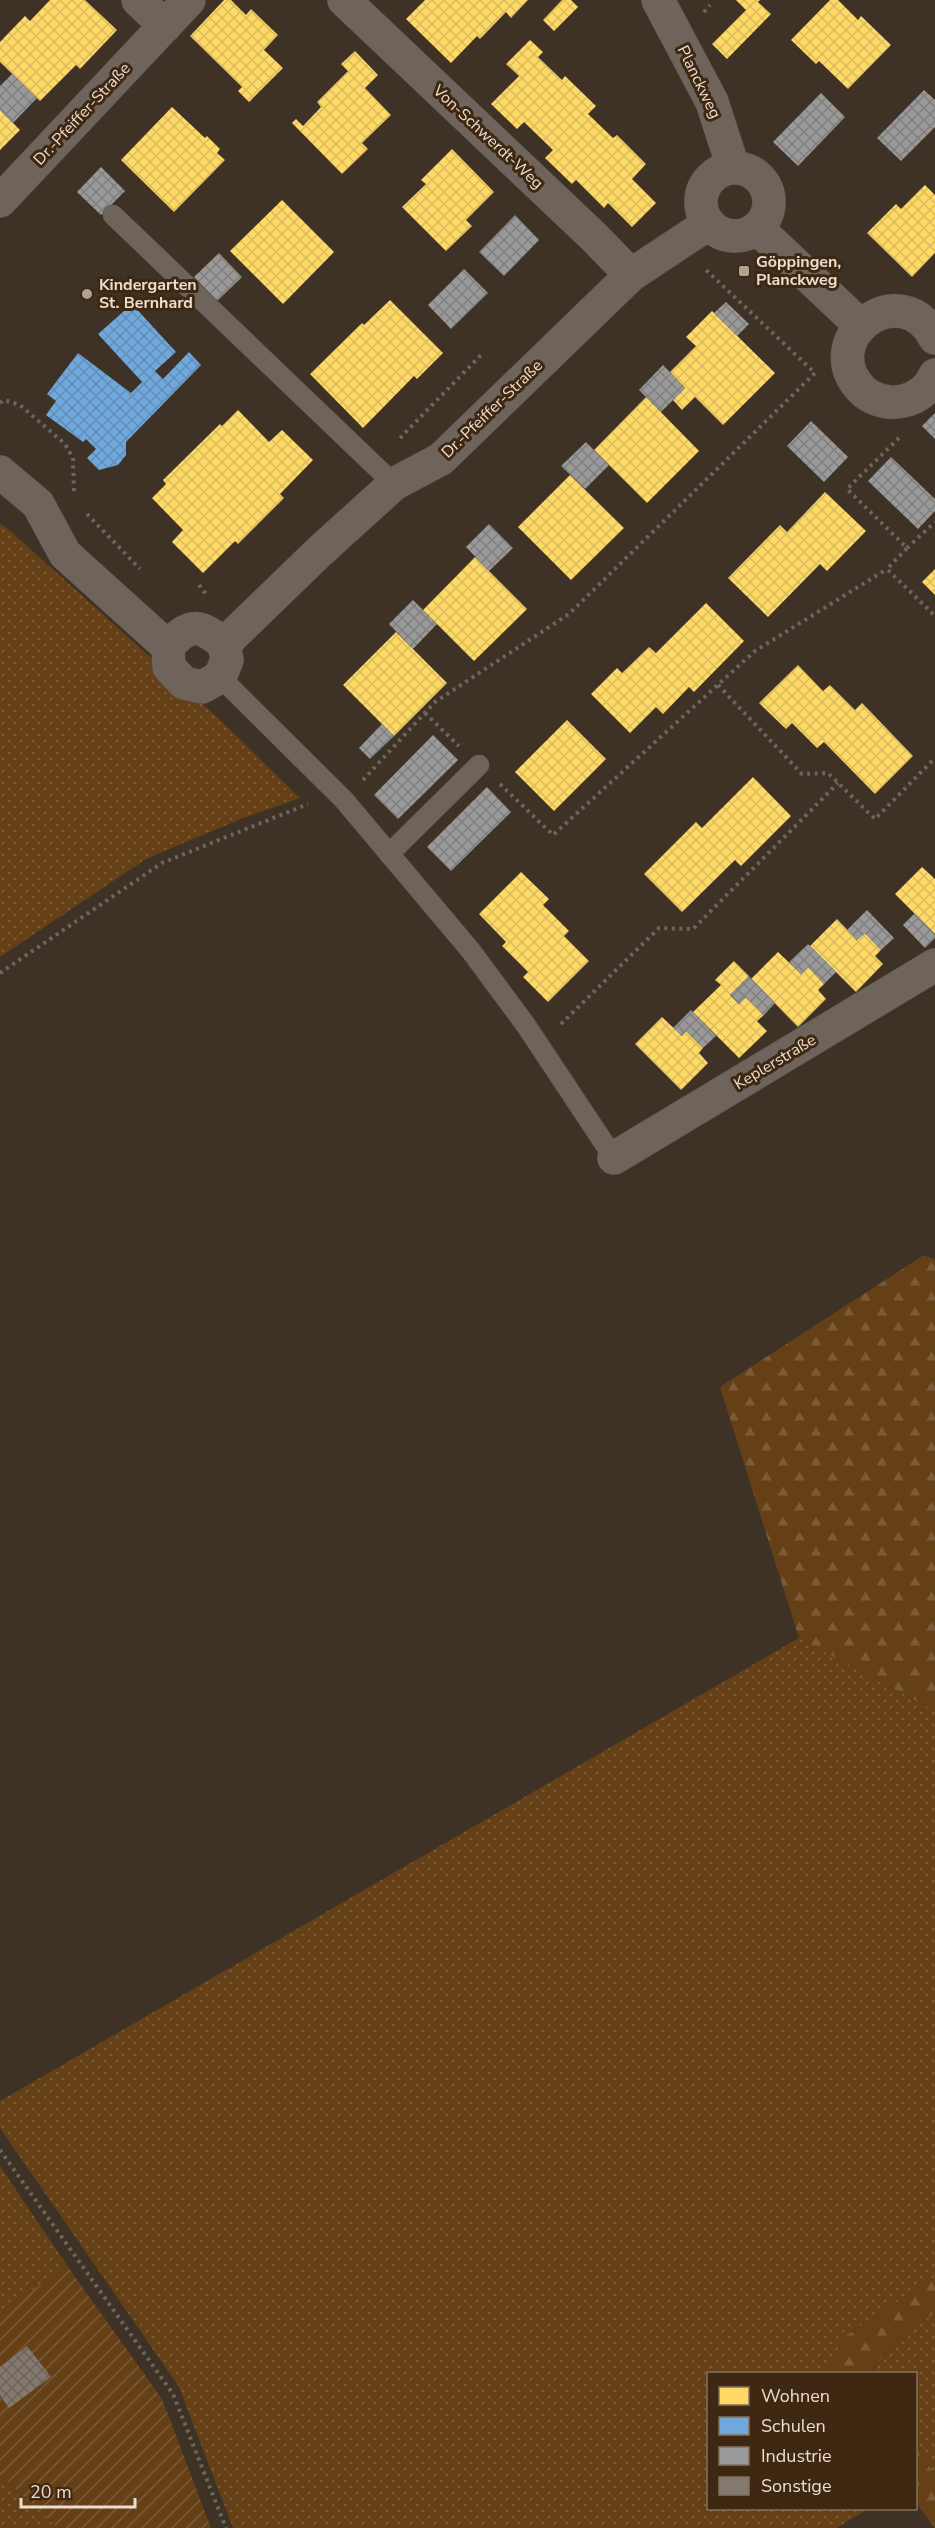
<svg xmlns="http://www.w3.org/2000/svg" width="935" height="2528" font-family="'Nunito Sans',sans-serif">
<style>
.grass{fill:url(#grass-dots)}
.forest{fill:url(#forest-firs)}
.garden{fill:url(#garden-furrows)}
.homes{fill:url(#homes-cross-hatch)}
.schools{fill:url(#schools-cross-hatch)}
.industry{fill:url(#industry-cross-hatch)}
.building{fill:url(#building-cross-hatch)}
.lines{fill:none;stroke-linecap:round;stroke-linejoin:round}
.service-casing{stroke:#5c5046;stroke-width:21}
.minor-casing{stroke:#5c5046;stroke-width:34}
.path{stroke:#6e665d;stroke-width:4;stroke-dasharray:3 4.5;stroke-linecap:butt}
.service{stroke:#6e645c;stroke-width:20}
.minor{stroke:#6e645c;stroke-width:33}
.poi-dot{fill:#afa194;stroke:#3e2811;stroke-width:2}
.labels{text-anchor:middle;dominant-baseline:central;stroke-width:6;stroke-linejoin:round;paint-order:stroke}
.street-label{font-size:16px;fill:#ecddd0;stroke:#3e2811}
.poi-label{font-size:16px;font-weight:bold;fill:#ecddd0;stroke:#3e2811;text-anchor:start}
</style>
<defs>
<pattern id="grass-dots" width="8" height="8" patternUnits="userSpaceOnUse" patternTransform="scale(1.5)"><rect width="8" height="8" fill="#654016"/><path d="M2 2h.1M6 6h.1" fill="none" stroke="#7b5b37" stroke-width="1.8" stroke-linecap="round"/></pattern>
<pattern id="forest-firs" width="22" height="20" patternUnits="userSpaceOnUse" patternTransform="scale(1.5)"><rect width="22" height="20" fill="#654016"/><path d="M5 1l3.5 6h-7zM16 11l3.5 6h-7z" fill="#7b5b37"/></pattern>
<pattern id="garden-furrows" width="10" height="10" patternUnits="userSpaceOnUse" patternTransform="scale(1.5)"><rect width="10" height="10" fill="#654016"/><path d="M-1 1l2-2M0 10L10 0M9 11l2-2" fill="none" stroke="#7b5b37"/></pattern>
<pattern id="homes-cross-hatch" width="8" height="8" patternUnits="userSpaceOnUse" patternTransform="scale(1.5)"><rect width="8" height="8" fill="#ffd966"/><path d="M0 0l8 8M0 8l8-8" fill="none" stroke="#dabb5e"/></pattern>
<pattern id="schools-cross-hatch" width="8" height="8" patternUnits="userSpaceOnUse" patternTransform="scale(1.5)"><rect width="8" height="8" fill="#6fa8dc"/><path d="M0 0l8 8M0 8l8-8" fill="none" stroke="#658eb4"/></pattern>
<pattern id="industry-cross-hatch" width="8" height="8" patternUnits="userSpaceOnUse" patternTransform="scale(1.5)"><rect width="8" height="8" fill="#999"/><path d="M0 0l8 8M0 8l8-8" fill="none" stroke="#807f7e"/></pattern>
<pattern id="building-cross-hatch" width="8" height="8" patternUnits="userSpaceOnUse" patternTransform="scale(1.5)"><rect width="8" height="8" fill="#84796f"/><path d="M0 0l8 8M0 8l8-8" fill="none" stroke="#6c635b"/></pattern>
</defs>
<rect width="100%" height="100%" fill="#3e3226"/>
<g class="grass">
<path d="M0,524L8,529L217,717L300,798L243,818L146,859L0,957Z"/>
<path d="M799,1638L935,1711V2277L844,2337L827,2373L708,2374V2508L868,2509L837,2528H233L179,2387L0,2128V2101Z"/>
<path d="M0,2166L68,2267L0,2311Z"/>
<path d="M935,2313V2475L916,2444V2374H872L871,2372L901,2336Z"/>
<path d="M0,2475L58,2528H0Z"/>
</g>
<g class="forest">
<path d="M924,1255L935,1260V1711L799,1638L720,1387Z"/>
<path d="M935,2277V2313L901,2336L871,2371L872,2373H827L844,2337Z"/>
<path d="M916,2444L935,2475V2528L916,2503Z"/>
</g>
<path class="garden" d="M68,2267L162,2399L211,2528H58L0,2475V2311Z"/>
<g class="homes">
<path d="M50,0H85L117,30L80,69L76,65L40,101L0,62V42L25,16L30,21Z"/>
<path d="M224,0H231L246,15L251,9L278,35L264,50L283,68L249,102L238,91L242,87L190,36Z"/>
<path d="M425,0H528L511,18L506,12L480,39L477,36L451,63L406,19Z"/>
<path d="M562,0H571L578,7L554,31L543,20Z"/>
<path d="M736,0H760L758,2L771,14L727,59L712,44L746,10Z"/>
<path d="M830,0H838L858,20L861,16L891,45L848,89L819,61L816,64L791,40Z"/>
<path d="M530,40L543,52L538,57L562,80L565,76L596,106L588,114L613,138L617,135L646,164L632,179L656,203L632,227L608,203L604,208L576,180L572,184L545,158L553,150L524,122L517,129L491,104L519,76L506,64Z"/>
<path d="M355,51L378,75L365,88L391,115L362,143L368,149L342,174L292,123L296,119L303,126L321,107L317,102L348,71L341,64Z"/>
<path d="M172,107L205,138L207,136L220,149L217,153L225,160L174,212L121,160Z"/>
<path d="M0,110L20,130L0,150Z"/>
<path d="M452,149L494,192L466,220L472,226L446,251L402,207L426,184L421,180Z"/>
<path d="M925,185L935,195V253L912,277L867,233L896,204L901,209Z"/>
<path d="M282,200L334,252L283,304L230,251Z"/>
<path d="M390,300L443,353L417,379L414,376L363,428L310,374L362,323L364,325Z"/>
<path d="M712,311L775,373L723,425L695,397L682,410L673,400L685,388L670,372L696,346L686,337Z"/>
<path d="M646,397L699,451L647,503L594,450Z"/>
<path d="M238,410L269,442L282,430L313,460L280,494L284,498L238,544L235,541L203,573L172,542L183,530L152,498L166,484L163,480L220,424L222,426Z"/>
<path d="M570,475L624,528L571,580L518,527Z"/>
<path d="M825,492L866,531L827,571L820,564L768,617L728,578L780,525L787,532Z"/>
<path d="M475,557L527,609L474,661L423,610Z"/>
<path d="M935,569V595L922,582Z"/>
<path d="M706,603L744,641L694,692L689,687L663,714L656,707L630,733L591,694L617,668L622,673L649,647L656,653Z"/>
<path d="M396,632L447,683L394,736L343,685Z"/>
<path d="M798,665L823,691L830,685L855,710L862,703L913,756L875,794L824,742L817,748L792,723L786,729L759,703Z"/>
<path d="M567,720L606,759L554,811L515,772Z"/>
<path d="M753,777L791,816L741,866L735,860L682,912L644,874L696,822L702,828Z"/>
<path d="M922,867L935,879V934L895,894Z"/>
<path d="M521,872L549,899L543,905L569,931L564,936L589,961L548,1002L523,977L528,972L502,946L506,942L479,914Z"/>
<path d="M837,919L857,940L865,933L881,950L875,956L883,964L856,992L810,946Z"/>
<path d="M778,952L801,974L808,967L824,984L818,990L826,999L798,1027L751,979Z"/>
<path d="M734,961L749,976L730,995L739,1004L746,997L764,1015L757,1021L767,1031L739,1058L693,1012L721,985L715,980Z"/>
<path d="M662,1017L682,1036L686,1031L703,1048L699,1053L708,1063L681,1090L635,1044Z"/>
</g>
<path class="schools" d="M132,304L176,352L155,371L163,379L189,352L201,365L126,442V455L118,465L99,470L87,458L96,449L86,439L83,442L46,415L56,401L47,394L78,353L131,393L142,382L98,334Z"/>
<g class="industry">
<path d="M12,74L37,98L13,123L0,110V86Z"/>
<path d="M924,90L935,100V127L901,161L877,138Z"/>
<path d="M821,93L845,117L798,166L773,142Z"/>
<path d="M101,167L125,191L101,215L77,192Z"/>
<path d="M515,215L539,240L504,276L479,252Z"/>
<path d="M219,253L242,277L217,301L194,277Z"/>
<path d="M464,269L488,293L451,329L428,305Z"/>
<path d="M726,302L749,324L737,336L714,313Z"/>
<path d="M663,365L685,388L661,412L639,390Z"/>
<path d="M935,413V439L922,426Z"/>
<path d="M811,421L848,457L824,482L787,446Z"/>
<path d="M586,442L609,465L585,489L561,466Z"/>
<path d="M891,457L935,499V511L918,529L868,481Z"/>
<path d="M489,524L513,548L489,571L466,547Z"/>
<path d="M413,600L437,624L413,649L389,624Z"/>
<path d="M382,724L394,736L370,759L359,748Z"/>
<path d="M433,735L458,760L398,819L374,795Z"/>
<path d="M487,787L511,812L451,871L427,847Z"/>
<path d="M867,910L894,938L881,950L865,933L857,940L847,930Z"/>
<path d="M915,913L935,934V938L925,948L903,925Z"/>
<path d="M808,944L836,972L824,984L808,967L801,974L789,962Z"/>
<path d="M749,976L775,1003L764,1015L746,997L739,1004L730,995Z"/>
<path d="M691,1010L716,1036L703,1048L686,1031L682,1036L673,1028Z"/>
</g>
<path class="building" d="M27,2346L51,2377L9,2408L0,2395V2367Z"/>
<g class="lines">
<defs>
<g id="service">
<path d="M113,215L394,484"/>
<path d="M220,677L344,800L471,951L525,1024L614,1158"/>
<path d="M389,854L479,765"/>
</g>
<g id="minor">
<path d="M138,0L165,26"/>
<path d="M344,0L594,237L631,275"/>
<path d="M658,0L712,102L733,167"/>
<circle cx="735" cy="202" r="34"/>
<path d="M0,201L189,0"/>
<path d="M757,228L860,325"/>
<path d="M935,338C901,273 813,339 862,390C870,398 884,403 896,402C913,401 928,391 935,375"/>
<path d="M0,472L38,504L65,554L168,647L169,667L184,683L202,687L220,677L227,660L224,644C199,624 190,622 168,647"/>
<path d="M224,644L319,552L394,484L441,459L631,275L708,224"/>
<path d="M614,1158L935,965"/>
</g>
</defs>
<use href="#service" class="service-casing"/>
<use href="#minor" class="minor-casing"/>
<g class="path">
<path d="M704,12L710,5"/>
<path d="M0,403L4,400L20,405L65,444L73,458L74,492"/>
<path d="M400,438L482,354"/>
<path d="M899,438L847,489L907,548L887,569L935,616"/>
<path d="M87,514L140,569"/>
<path d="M907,548L935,522"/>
<path d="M199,585L206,594"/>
<path d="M718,685L802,774L828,773L875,819L935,758"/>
<path d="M425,713L459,746"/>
<path d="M363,780L435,702L569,614L815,373L704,268"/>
<path d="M500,784L553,835L755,651L887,569"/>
<path d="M0,973L162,863L308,804"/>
<path d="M561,1024L659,928L693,929L838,783"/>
<path d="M0,2150L173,2394L226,2528"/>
</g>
<use href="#service" class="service"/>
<use href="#minor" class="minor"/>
</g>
<g class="poi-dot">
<rect x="738" y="265" width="12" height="12" rx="3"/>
<circle cx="87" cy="294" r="6"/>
</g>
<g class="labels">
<g class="street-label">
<text transform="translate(699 82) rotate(64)">Planckweg</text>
<text transform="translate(82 114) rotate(-47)">Dr.-Pfeiffer-Straße</text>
<text transform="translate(488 137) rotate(43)">Von-Schwerdt-Weg</text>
<text transform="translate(492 409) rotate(-44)">Dr.-Pfeiffer-Straße</text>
<text transform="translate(775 1062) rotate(-31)">Keplerstraße</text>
</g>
<g class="poi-label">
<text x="756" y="262">Göppingen,<tspan x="756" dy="18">Planckweg</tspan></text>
<text x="99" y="285">Kindergarten<tspan x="99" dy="18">St. Bernhard</tspan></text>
</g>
</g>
<rect x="707" y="2372" width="210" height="138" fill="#3e2811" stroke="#84705d" stroke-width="1.5"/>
<rect x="719" y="2387" width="30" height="18" fill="#ffd966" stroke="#84705d" stroke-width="1.5"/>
<text x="761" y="2402" font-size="18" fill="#ecddd0">Wohnen</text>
<rect x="719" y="2417" width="30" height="18" fill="#6fa8dc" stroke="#84705d" stroke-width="1.5"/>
<text x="761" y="2432" font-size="18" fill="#ecddd0">Schulen</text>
<rect x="719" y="2447" width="30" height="18" fill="#999999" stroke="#84705d" stroke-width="1.5"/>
<text x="761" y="2462" font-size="18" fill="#ecddd0">Industrie</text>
<rect x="719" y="2477" width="30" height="18" fill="#84796f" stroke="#84705d" stroke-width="1.5"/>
<text x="761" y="2492" font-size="18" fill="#ecddd0">Sonstige</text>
<path d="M21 2498v9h114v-9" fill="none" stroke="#ecddd0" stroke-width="3"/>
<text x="30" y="2498" font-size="18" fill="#ecddd0" stroke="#3e2811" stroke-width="4.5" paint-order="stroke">20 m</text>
</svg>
